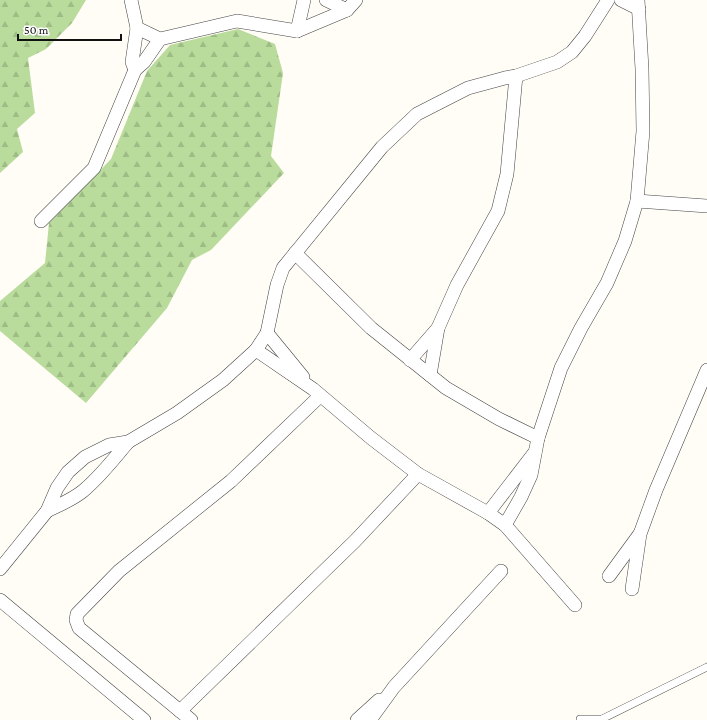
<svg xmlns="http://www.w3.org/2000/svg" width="707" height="720" font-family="'Crimson Pro',serif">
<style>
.forest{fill:url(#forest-firs)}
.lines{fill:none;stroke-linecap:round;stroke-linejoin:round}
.service-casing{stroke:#444;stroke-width:8}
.minor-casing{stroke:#444;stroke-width:14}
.service{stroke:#fff;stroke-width:7}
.minor{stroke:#fff;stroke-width:13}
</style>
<defs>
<pattern id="forest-firs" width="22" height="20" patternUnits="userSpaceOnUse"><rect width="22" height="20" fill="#b9dc9c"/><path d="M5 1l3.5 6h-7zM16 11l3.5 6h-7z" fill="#9ebc85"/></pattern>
</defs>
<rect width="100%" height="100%" fill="#fffdf5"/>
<g class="forest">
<path d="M0,0H86L72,23L46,49L28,58L35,113L17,129L23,152L0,173Z"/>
<path d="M238,29L275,44L283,73L271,156L284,173L211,250L192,260L167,308L86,403L0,331V301L45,263L49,223L111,159L147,71L170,45Z"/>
</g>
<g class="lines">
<defs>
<path id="service" d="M580,719H602L707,667"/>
<g id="minor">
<path d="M131,0L137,28L160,39L237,21L297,31L347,10L356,0"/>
<path d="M326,0L347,10"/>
<path d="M621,0L639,9"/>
<path d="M297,31L304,0"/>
<path d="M135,70L132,62L137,28"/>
<path d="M637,201L707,206"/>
<path d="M41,221L94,168L135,70L144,62L160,39"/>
<path d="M295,253L371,328L446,388L499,419L538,438"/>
<path d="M267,333L303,377"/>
<path d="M256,350L313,389L371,438L418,474L488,513L505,525L575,605"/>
<path d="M410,360L438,328"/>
<path d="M430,375L438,328L457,285L498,211L507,174L516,76"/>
<path d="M47,511C59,505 72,500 83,491C100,477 114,459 128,442"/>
<path d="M488,513L535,452"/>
<path d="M505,525L521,497L531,475L538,438L561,368L581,328L607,283L625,241L637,201L643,131L642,69L638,0"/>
<path d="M0,569L47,511L57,488L68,472L85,457L109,445L128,442L177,413L223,380L256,350L267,333L277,285L283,268L382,147L417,114L468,88L505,78L516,76L557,62L572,52L585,36L608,0"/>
<path d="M609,576L639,535"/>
<path d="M632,589L640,534L656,490L707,370"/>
<path d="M0,600L144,720"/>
<path d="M180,711L355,541L418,474"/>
<path d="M191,720L79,628L76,620L77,614L119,571L231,481L320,396"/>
<path d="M357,720L379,700"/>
<path d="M370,720L394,687L501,571"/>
</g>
</defs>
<use href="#service" class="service-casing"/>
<use href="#minor" class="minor-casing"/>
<use href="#service" class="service"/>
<use href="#minor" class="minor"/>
</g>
<path d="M18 34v6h103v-6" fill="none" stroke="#111111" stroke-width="2"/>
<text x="24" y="34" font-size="12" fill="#111111" stroke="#ffffff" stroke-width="3" paint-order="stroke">50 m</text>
</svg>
